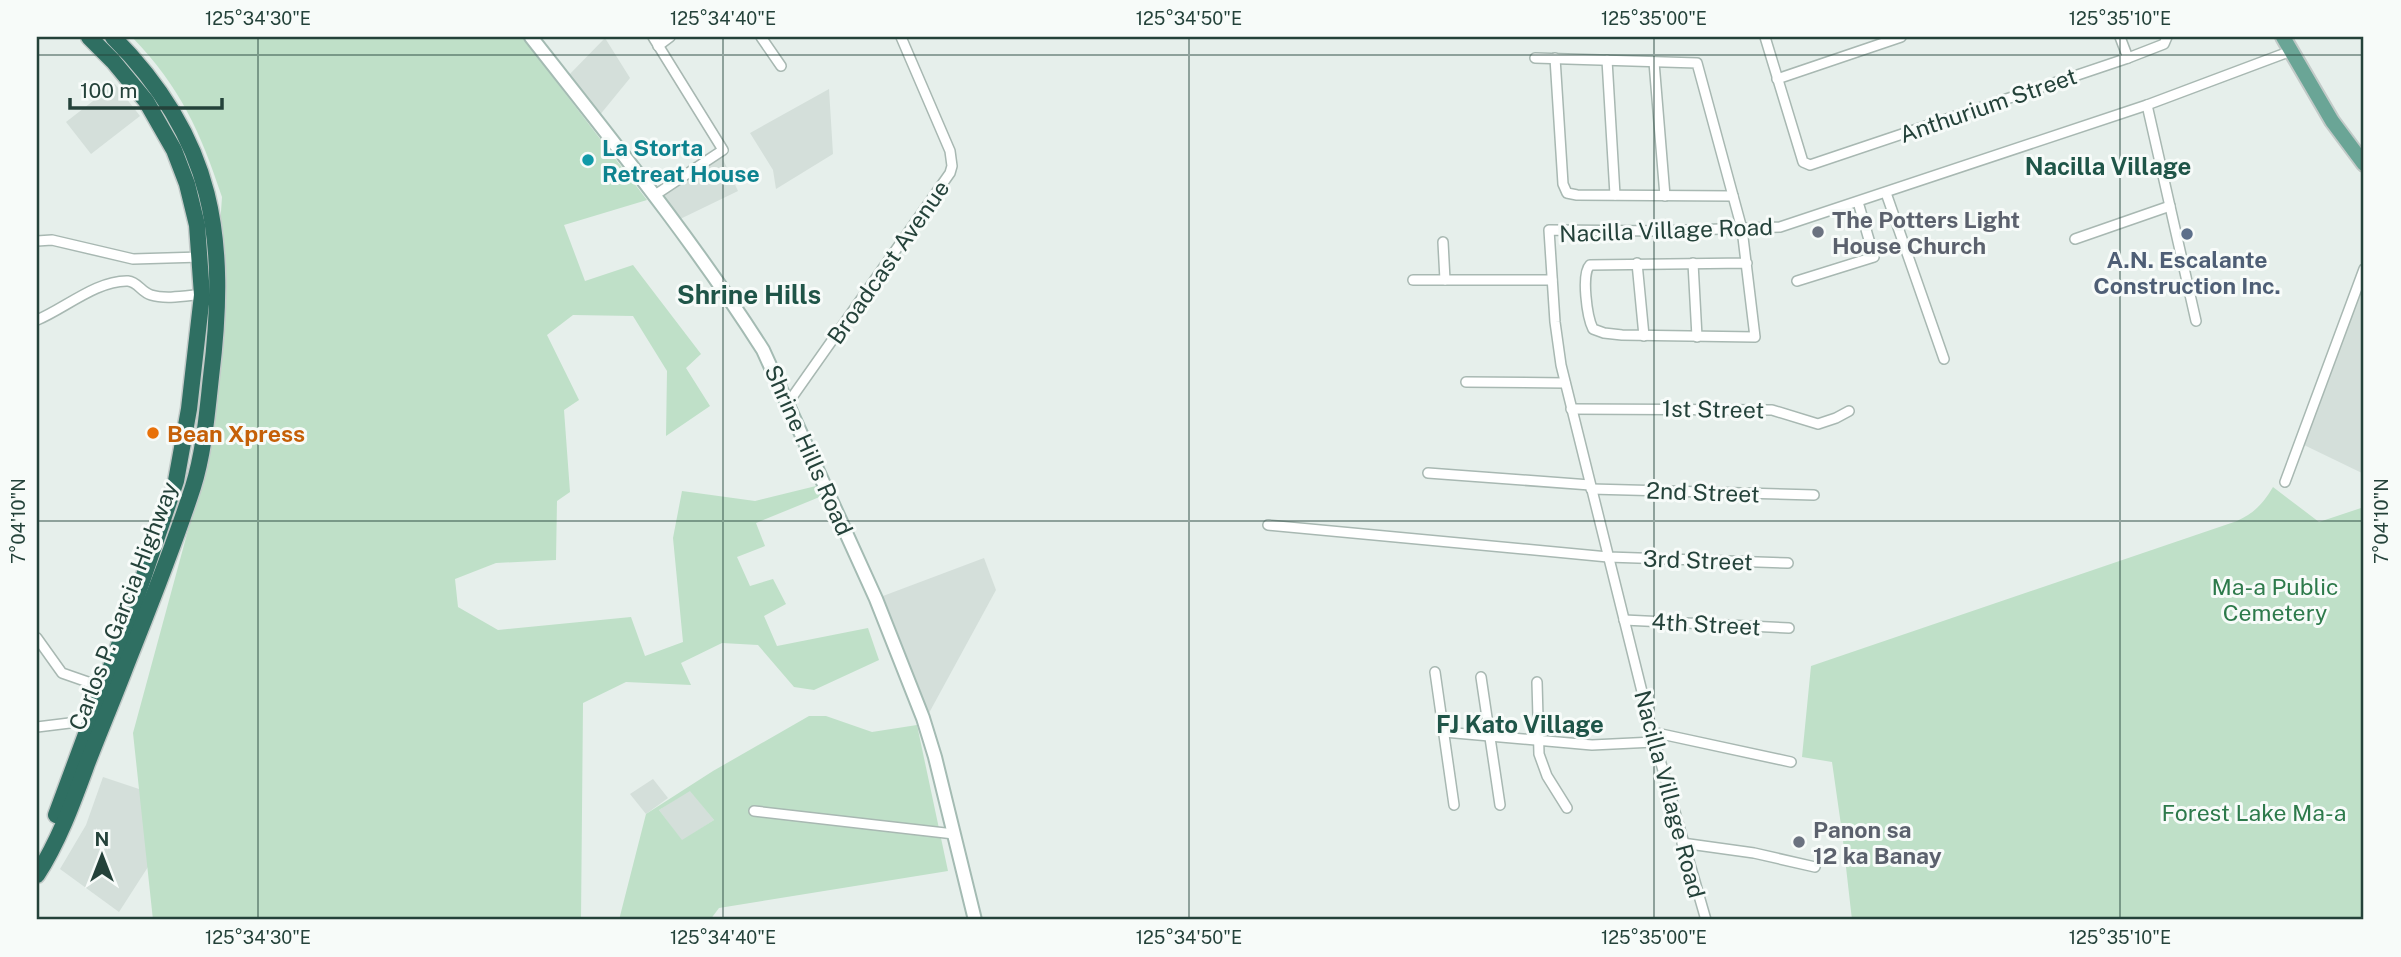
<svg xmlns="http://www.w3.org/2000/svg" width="2401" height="957" font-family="'Public Sans',sans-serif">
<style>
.built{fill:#d4dfda}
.green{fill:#bfe0c8;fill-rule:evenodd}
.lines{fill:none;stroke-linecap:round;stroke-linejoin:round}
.street-casing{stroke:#a8b8b2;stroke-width:12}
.secondary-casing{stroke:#a4bbb3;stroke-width:16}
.primary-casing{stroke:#c2cac8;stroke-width:18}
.highway-casing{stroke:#c2cac8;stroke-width:19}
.street{stroke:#fff;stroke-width:9}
.secondary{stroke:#fff;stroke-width:12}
.primary{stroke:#6aa596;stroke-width:14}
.highway{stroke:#2f6f62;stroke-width:16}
.ticks{fill:none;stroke:#24423a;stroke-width:2;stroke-opacity:0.45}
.culture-dot{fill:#0f9aa8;stroke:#f7fbf9;stroke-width:2.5}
.worship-dot{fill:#6b7280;stroke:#f7fbf9;stroke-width:2.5}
.service-dot{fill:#5c6f8a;stroke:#f7fbf9;stroke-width:2.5}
.food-dot{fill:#e8710a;stroke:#f7fbf9;stroke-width:2.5}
.labels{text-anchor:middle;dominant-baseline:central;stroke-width:6;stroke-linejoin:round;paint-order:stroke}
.street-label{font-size:23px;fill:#24423a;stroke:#f7fbf9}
.culture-label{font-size:23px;font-weight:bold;fill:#0d838f;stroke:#f7fbf9;text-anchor:start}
.worship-label{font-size:23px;font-weight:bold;fill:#5b616d;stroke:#f7fbf9;text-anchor:start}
.service-label{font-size:23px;font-weight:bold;fill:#4e5e75;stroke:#f7fbf9}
.food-label{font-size:23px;font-weight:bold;fill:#c56008;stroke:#f7fbf9;text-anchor:start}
.park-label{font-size:23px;fill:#2d7a4b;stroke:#f7fbf9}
.neighbourhood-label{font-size:24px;font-weight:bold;fill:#1f5548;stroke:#f7fbf9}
.quarter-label{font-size:26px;font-weight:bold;fill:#1f5548;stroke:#f7fbf9}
.neatline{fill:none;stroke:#24423a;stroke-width:2.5}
.ticks-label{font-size:18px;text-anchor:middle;fill:#24423a}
</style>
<rect width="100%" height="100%" fill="#e6efeb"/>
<g class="built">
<path d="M605,38L630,78L599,116L568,76Z"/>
<path d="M115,84L140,116L91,154L66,122Z"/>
<path d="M829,89L833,154L776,189L773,170L750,133Z"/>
<path d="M720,153L738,191L676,221L657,196Z"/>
<path d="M2364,279V474L2304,445Z"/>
<path d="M984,558L996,590L929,713L883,596Z"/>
<path d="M103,777L166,798L155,856L119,912L60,869L86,825Z"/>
<path d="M653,779L668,798L646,814L630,794Z"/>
<path d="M690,790L714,820L682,841L659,810Z"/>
</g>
<g class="green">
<path d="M132,37H522L647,200L564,225L585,281L633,265L701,354L686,368L710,406L666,436L667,371L633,316L573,315L547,335L579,400L564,410L570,492L557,501L556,560L496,563L455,579L458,607L498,630L631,617L645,656L683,642L673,538L682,491L755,501L816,486L822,496L756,523L765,546L737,557L750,586L773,579L786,604L764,616L777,646L868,628L879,660L814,690L794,687L758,645L722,643L681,663L691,685L626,682L583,703L581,920H153L133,733L203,475L222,197C200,131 181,88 132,37Z"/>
<path d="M2273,487L2319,522L2364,507V920H1852L1842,832L1832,762L1802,757L1811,666L2237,521C2254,513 2263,504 2273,487Z"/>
<path d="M809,716H826L872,732L917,725L948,871L719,908L710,920H619L646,814L713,771ZM690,791L714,820L682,840L659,810Z"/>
</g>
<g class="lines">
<defs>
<g id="street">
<path d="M653,37L723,150L655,195"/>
<path d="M761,37L781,66"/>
<path d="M1765,37L1803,162L1810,165L2128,58L2164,44L2167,37"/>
<path d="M2120,37L2128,58"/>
<path d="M658,46L670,37"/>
<path d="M1535,58L1697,63L1742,229L1755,337L1622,335L1604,333L1593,329C1587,317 1581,274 1590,265L1747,263"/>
<path d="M1555,58L1563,184L1567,193L1577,195L1733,196"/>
<path d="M1607,60L1615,195"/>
<path d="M1654,62L1665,196"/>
<path d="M1777,79L1901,37"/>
<path d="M2147,105L2196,321"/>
<path d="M1886,193L1944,359"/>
<path d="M2075,239L2170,206"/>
<path d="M37,241L52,240L133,259L201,257"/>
<path d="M1443,242L1445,280"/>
<path d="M1637,263L1644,336"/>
<path d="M1693,263L1697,337"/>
<path d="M1413,280H1552"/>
<path d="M1797,281L1874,257L1858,202"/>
<path d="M37,320C64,309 97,280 128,281C138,282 141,292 151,295C167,300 190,295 206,294"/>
<path d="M1466,382L1565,383"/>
<path d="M788,403L950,173L952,166L950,151L901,37"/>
<path d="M1571,409L1772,410L1818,424L1836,418L1849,411"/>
<path d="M1428,473L1590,485"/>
<path d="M2285,482L2364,269"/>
<path d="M1591,489L1814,495"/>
<path d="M1268,525L1608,557L1788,563"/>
<path d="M1624,620L1789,628"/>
<path d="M37,638L62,673L105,688"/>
<path d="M1435,672L1454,805"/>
<path d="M1481,677L1500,805"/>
<path d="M1537,682L1539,754L1547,776L1567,808"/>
<path d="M37,727L94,720"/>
<path d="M1444,732L1592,745L1654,742"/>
<path d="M1652,732L1791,762"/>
<path d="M754,811L954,834"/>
<path d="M1682,843L1754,853L1815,867"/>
<path d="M1706,920L1652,732L1561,365L1555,322L1549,230L1661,231L1780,227L2147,105L2291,51"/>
</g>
<path id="secondary" d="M531,37C611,139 693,240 763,350L876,599L923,718L935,757L975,920"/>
<path id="primary" d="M2283,37L2332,121L2364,164"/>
<g id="highway">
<path d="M56,815L135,602L176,481L189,409L202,295L197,225L187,184L174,150L146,101L113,61L89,37"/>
<path d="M37,875C59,841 73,802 87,764C99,733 112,702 124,671C148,610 173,549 193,487C204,452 207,413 211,377C228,239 215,139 113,37"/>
</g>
</defs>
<use href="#street" class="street-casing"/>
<use href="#secondary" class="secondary-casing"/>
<use href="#primary" class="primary-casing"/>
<use href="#highway" class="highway-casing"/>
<use href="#street" class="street"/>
<use href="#secondary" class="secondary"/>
<use href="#primary" class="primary"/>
<use href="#highway" class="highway"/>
</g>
<path class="ticks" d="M258,37V920M723,37V920M1189,37V920M1654,37V920M2120,37V920M37,55H2364M37,521H2364"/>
<circle class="culture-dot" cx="588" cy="160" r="7"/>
<g class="worship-dot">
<circle cx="1818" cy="232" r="7"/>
<circle cx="1799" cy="842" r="7"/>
</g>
<circle class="service-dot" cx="2187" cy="234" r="7"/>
<circle class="food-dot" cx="153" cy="433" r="7"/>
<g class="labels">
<g class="street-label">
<text transform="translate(1988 105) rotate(-19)">Anthurium Street</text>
<text transform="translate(1666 230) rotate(-2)">Nacilla Village Road</text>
<text transform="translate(888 262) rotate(-55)">Broadcast Avenue</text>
<text transform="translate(1713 409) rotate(1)">1st Street</text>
<text transform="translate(809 450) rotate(66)">Shrine Hills Road</text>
<text transform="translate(1703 492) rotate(2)">2nd Street</text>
<text transform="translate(1698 560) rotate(2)">3rd Street</text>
<text transform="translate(123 606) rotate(-69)">Carlos P. Garcia Highway</text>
<text transform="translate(1706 624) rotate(3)">4th Street</text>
<text transform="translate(1670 794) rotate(75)">Nacilla Village Road</text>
</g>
<g class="culture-label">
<text x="602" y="147">La Storta<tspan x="602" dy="26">Retreat House</tspan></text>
</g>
<g class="worship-label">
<text x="1832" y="219">The Potters Light<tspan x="1832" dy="26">House Church</tspan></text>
<text x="1813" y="829">Panon sa<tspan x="1813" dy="26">12 ka Banay</tspan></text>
</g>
<g class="service-label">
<text x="2187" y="259">A.N. Escalante<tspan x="2187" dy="26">Construction Inc.</tspan></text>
</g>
<g class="food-label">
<text x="167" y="433">Bean Xpress</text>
</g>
<g class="park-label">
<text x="2275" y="586">Ma-a Public<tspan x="2275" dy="26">Cemetery</tspan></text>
<text x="2254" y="812">Forest Lake Ma-a</text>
</g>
<g class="neighbourhood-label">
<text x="2108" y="166">Nacilla Village</text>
<text x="1520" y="724">FJ Kato Village</text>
</g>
<g class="quarter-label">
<text x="749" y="294">Shrine Hills</text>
</g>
</g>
<rect width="2401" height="957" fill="none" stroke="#f7fbf9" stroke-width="77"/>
<g transform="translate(102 856)" stroke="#f7fbf9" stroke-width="5" paint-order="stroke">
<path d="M0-5L12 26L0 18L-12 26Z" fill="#24423a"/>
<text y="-10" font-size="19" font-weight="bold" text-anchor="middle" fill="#24423a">N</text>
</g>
<path d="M70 98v10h152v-10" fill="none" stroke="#24423a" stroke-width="3.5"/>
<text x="80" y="98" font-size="21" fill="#24423a" stroke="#f7fbf9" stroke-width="5" paint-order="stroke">100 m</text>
<rect x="38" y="38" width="2324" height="880" class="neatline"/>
<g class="ticks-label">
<text x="258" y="25">125°34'30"E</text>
<text x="723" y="25">125°34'40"E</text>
<text x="1189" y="25">125°34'50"E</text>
<text x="1654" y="25">125°35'00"E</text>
<text x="2120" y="25">125°35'10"E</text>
<text transform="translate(19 521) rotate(-90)" y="6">7°04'10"N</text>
<text transform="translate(2382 521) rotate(-90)" y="6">7°04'10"N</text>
<text x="258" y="944">125°34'30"E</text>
<text x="723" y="944">125°34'40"E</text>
<text x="1189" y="944">125°34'50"E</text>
<text x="1654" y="944">125°35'00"E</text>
<text x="2120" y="944">125°35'10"E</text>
</g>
</svg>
